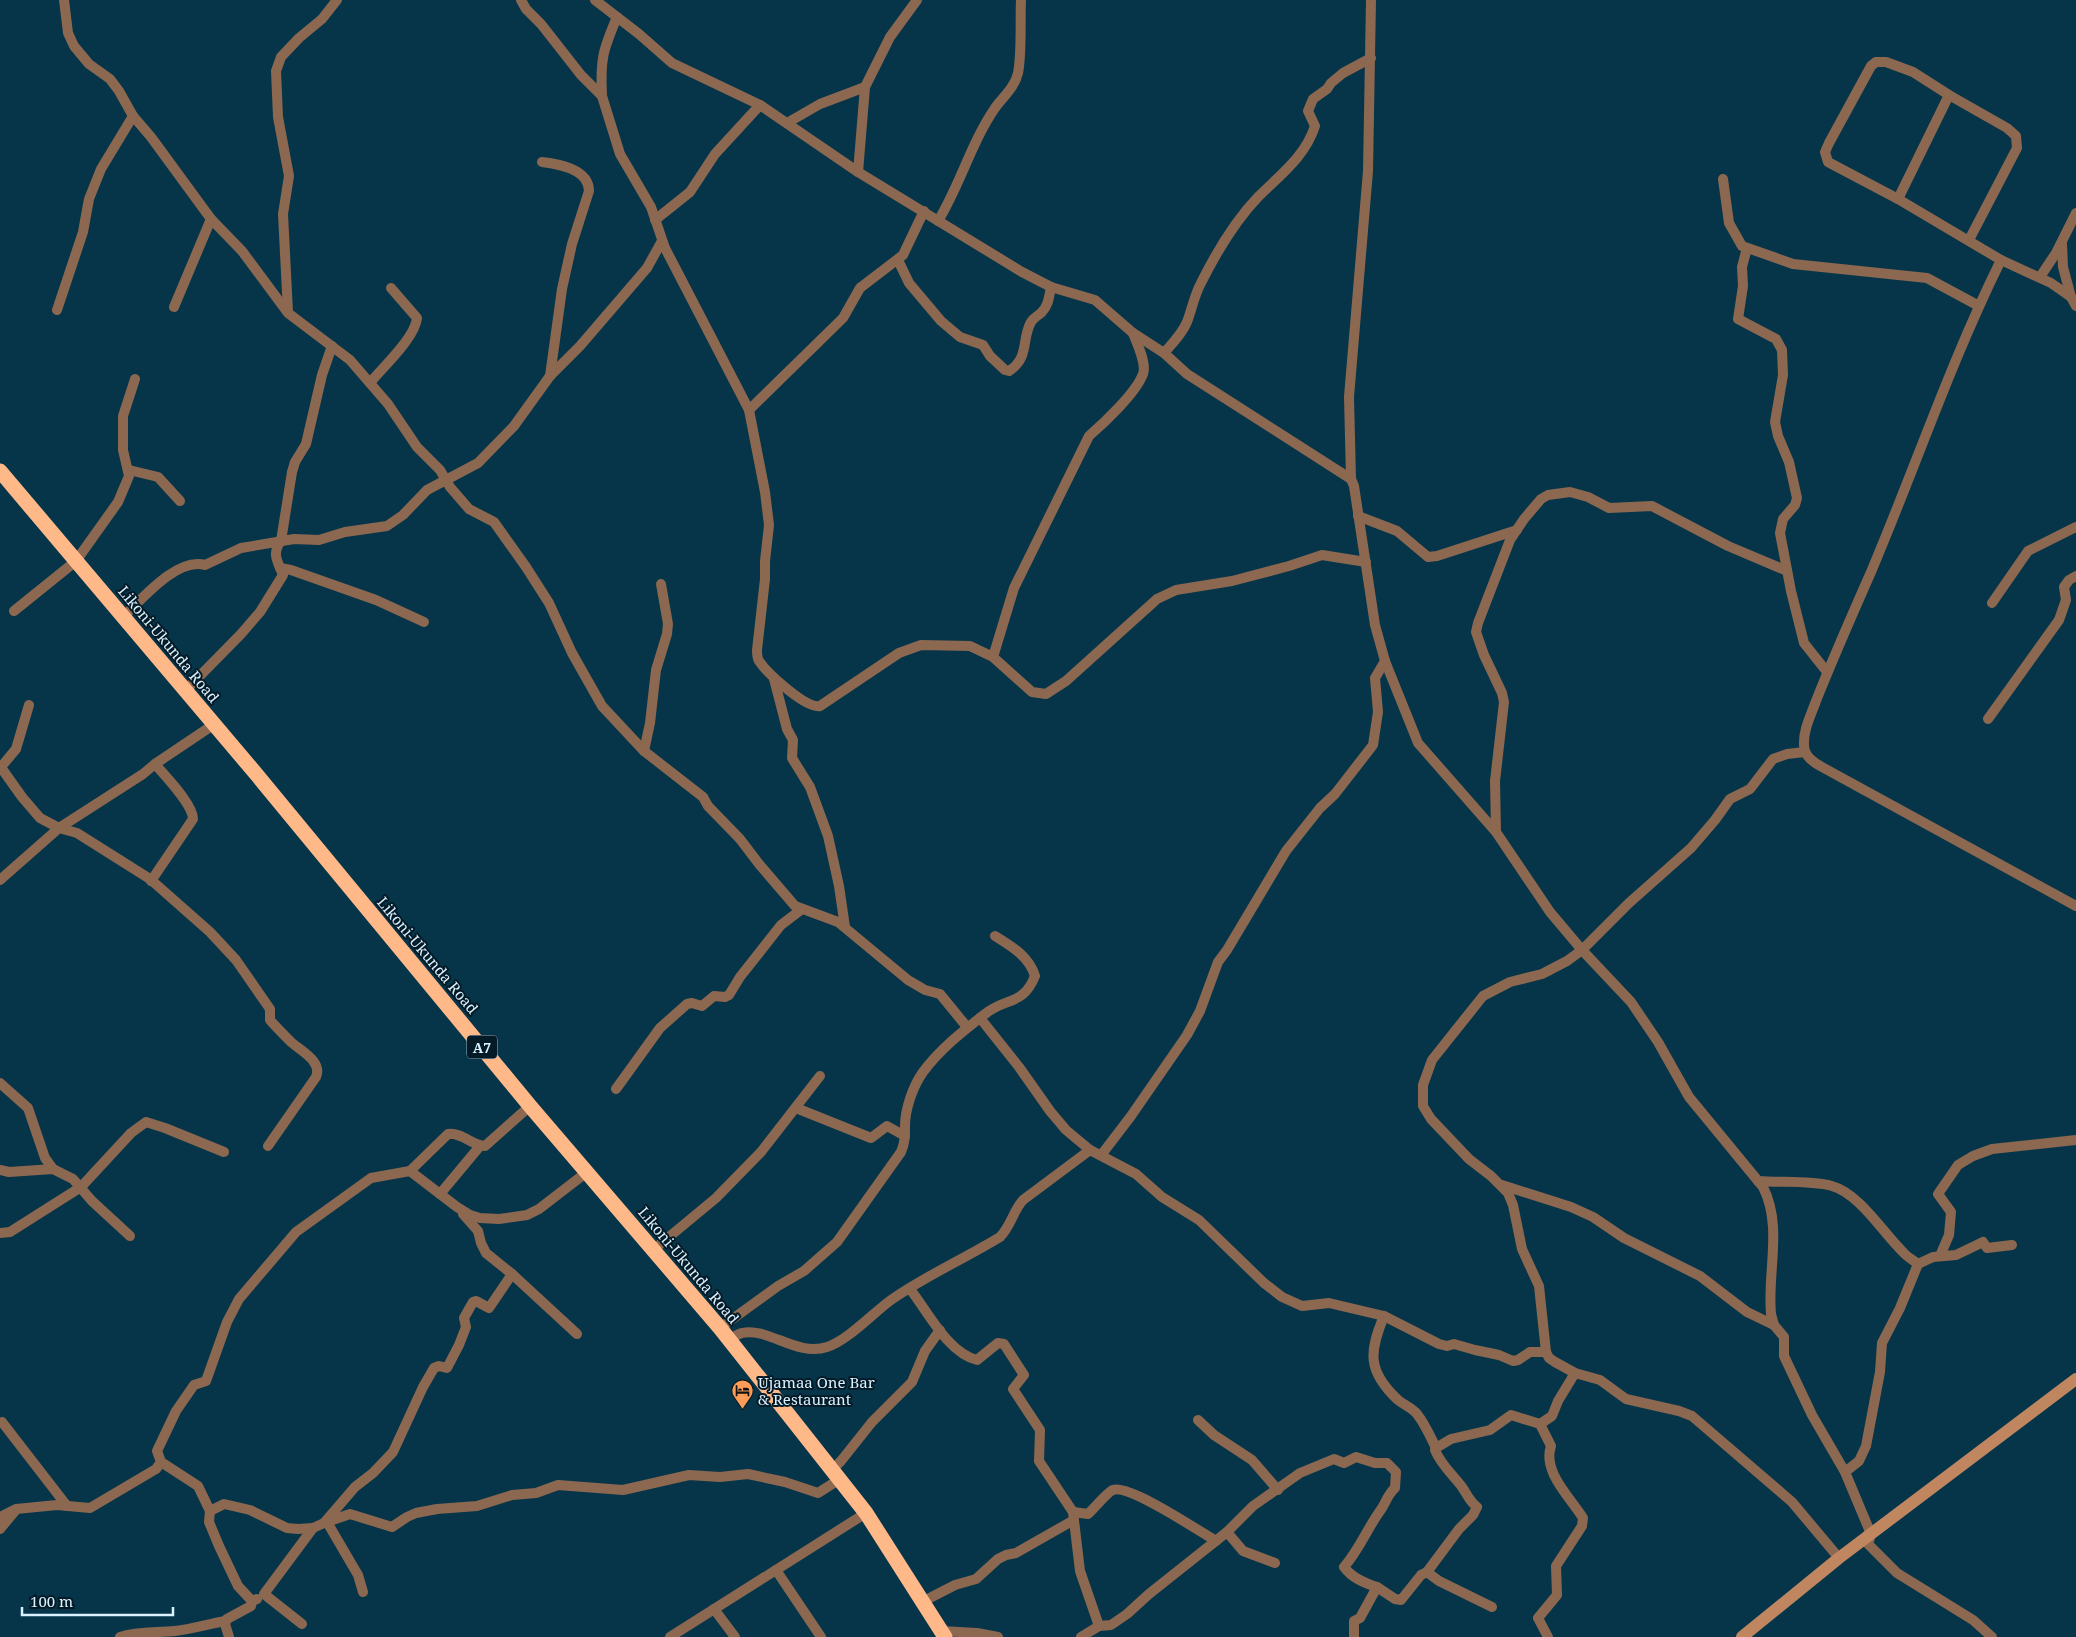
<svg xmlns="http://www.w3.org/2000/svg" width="2076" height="1637" font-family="'Noto Serif',serif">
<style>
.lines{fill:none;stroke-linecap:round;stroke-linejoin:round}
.street{stroke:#8c6850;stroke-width:10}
.secondary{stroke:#bf8660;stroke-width:12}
.highway{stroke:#ffb888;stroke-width:15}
.labels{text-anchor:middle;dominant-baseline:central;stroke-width:4;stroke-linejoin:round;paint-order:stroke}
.shield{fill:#041b27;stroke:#9ab1be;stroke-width:1}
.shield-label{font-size:14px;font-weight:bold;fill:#daf1ff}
.street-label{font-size:15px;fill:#daf1ff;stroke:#041b27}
.poi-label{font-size:15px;fill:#daf1ff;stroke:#041b27;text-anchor:start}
</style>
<rect width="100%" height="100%" fill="#06354a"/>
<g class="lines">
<g class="street">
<path d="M64,0L68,33L74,46L89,64L110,79L119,91L133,116L151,137L211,219L242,251L288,313L350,360L388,404L417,447L440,470L450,487L469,509L494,522L526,567L549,603L572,653L602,706L644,751L703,797L708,806L740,839L759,864L795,906L838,922L908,980L925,990L940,994L967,1027"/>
<path d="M521,0L526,9L541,24L581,75L602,96L620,154L651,207L665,248L749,410L765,492L769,525L765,561V579L757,650C757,653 757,658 759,661C767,673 806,709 820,706L899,653L921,645L970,646L993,657L1032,692L1046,694L1066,681L1157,599L1176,590L1232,581L1289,566L1322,555L1366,562"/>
<path d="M595,0L639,34L672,63L760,105L858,172L1022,272L1051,287L1095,300L1133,333L1164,353L1187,374L1351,479"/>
<path d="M1371,0L1368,171L1349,397L1351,479L1354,486L1375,625L1385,661L1418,743L1496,832L1550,912L1582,950L1631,1002L1658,1042L1689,1097L1763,1187C1783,1226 1767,1273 1771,1314L1774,1325L1784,1337V1356L1812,1415L1845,1472L1871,1534L1868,1544L1897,1573L1973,1620L1992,1637"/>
<path d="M602,96C600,59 603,50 617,17"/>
<path d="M787,123L820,104L865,87"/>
<path d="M858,172L865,87L890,37L917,0"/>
<path d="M1723,179L1729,223L1742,246L1793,264L1927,278L1979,306"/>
<path d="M1898,199L1949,95"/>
<path d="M655,220L690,192L715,154L760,105"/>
<path d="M938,221C960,185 971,143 995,108C1003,97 1015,87 1018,73C1022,54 1020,20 1021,0"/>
<path d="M1969,240L2017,148L2016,136L2007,128L1949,95L1913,72L1886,62H1876L1871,66L1829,143L1825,152L1828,162L1898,199L2001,260L2051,283L2071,297L2076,306"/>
<path d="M2062,244L2063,267L2071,297"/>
<path d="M1747,248L1742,267L1743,286L1738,319L1776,339L1782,350L1783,375L1775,422L1778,436L1789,462L1797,498L1795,505L1783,519L1780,533L1791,591L1804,643L1827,672"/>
<path d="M898,260L909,283L941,321L960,337L983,345L990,356L1005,370L1009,371C1030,357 1021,340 1031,322C1034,317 1038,316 1042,312C1049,305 1049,296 1051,287"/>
<path d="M2001,260C1951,361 1915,468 1871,572C1852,615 1833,658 1816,701C1811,715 1803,730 1804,745C1804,756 1813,762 1822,767L2076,906"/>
<path d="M2040,277L2056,253L2076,213"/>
<path d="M174,307L211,219"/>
<path d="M57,310L83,232L89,199L101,169L133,116"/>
<path d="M288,312L283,214L289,176L278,117L276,71L281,57L299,38L322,19L337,0"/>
<path d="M1164,353C1172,344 1182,334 1187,322C1192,309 1194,296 1201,283C1216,253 1235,221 1258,197C1280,175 1305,157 1315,126L1308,111L1313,99L1327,89L1331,83L1343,73L1371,58"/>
<path d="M550,376L580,346L647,268L662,241"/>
<path d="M370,383C383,367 415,338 417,318L391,288"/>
<path d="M749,410L843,318L860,288L903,255L924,211"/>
<path d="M129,470L158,477L180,501"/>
<path d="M1358,516L1397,531L1428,557L1437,556L1517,530"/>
<path d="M280,568L291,570L376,600L424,622"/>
<path d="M1992,603L2028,551L2076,527"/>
<path d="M14,611L76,561L118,502L129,476L123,450V416L135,379"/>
<path d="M123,617C142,599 177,557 205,565L241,548L294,539L319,540L345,532L387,526L403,515L427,490L478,463L514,426L550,376L562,289L572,244L589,191C589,169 559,164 542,162"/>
<path d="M993,657L1014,588L1089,436C1104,423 1136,393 1143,374C1147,363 1137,344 1133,333"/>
<path d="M774,679L787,729L793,740L792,758L810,787L828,836L839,886L845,927"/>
<path d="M185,691L241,634L260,612L283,575C278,562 271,554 281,541L292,472L295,462L306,444L322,375L332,346"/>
<path d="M1988,719L2059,620L2066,600L2064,587L2069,580L2076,576"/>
<path d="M644,751L650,723L656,670L667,634L668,624L661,584"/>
<path d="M1805,752L1787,754L1773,759L1750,789L1730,799L1715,820L1691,848L1629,903L1582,950L1567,961L1542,974L1510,982L1483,996L1432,1060L1423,1085V1106L1431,1119L1469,1159L1491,1176L1508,1193L1513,1205L1522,1249L1539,1286L1546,1352L1549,1358L1555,1362L1575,1373L1600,1380L1626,1399L1679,1411L1692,1416L1792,1502L1839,1558"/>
<path d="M0,766L22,797L40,818L59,828L77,833L150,879L210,932L236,960L270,1009V1020C276,1027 283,1034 290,1041C299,1050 323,1061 316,1077L268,1146"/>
<path d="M1,767L16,749L29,705"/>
<path d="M1496,832L1495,781L1504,702L1502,693L1484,655L1476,632L1478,623L1510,540L1524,519L1541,499L1548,495L1570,492L1588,497L1609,508L1652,506L1728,546L1787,571"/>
<path d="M0,880L59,828L143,774L155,764L213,725"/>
<path d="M151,881L193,819C193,804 165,776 155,764"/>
<path d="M980,1018L1019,1067L1050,1111L1066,1130L1090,1150L1136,1174L1162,1197L1199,1220L1264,1283L1282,1297L1302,1306L1329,1303L1384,1316L1439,1344L1447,1346L1454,1344L1475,1350L1499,1355L1513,1361L1518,1360L1530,1352H1546"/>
<path d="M0,1083L28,1108L45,1158L53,1169"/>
<path d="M616,1089L660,1028L687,1004L692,1003L702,1006L714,996L725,997L729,995L740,977L781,925L802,909"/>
<path d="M796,1108L871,1138L887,1126L905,1136"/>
<path d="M1102,1154L1131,1116L1187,1035L1200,1011L1218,962L1227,950L1286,851L1320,808L1335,794L1373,745L1378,712L1375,678L1385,661"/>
<path d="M0,1170L9,1172L53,1169L73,1179L92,1201L130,1236"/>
<path d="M410,1171L457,1207L470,1215L480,1218L499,1219L527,1215L539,1209L587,1172"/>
<path d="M1758,1181C1783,1183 1808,1180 1832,1186C1860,1194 1883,1233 1903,1252C1907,1257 1913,1260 1918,1264"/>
<path d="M1502,1185L1571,1207L1593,1217L1624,1238L1700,1276L1747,1312L1774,1325"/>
<path d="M440,1194L480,1146"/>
<path d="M463,1214L478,1231L481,1243L486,1253L512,1274L577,1334"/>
<path d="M0,1233L10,1232L81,1187L131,1133L146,1122L165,1128L224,1152"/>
<path d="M652,1251L716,1198L761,1152L820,1076"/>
<path d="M1940,1256L1949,1235L1951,1212L1938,1194L1958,1165L1973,1156L1992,1149L2076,1140"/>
<path d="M910,1289C928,1312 948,1353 977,1360L998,1343L1004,1344L1024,1375L1013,1389L1040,1430L1039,1461L1073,1512L1080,1571L1099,1626"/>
<path d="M1384,1316C1369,1352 1367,1371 1398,1400C1404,1405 1412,1408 1417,1414C1425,1424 1430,1436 1436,1448L1451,1439L1490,1430L1511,1415L1540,1424L1551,1446C1542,1472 1571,1498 1583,1518L1582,1526L1556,1566L1557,1595L1538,1618L1548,1637"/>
<path d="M720,1328L778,1286L804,1271L837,1242L901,1152C905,1143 905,1136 905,1126C905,1109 913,1086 923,1072C940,1049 963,1031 985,1014C1006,997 1023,1006 1035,976C1029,956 1011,946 995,936"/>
<path d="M729,1340C733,1338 737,1334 742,1333C768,1327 797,1357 827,1347C847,1341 873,1313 891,1300C925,1276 964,1259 1000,1237C1011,1226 1013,1211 1023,1200L1090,1150"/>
<path d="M1198,1420L1214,1435L1252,1460L1278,1490"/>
<path d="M2,1422L67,1506"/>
<path d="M1540,1424L1552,1416L1558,1401L1575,1373"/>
<path d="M161,1462L198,1486L210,1511L209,1522L219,1546L238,1586L252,1601"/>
<path d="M832,1470L841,1461L872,1422L912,1382L925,1351L940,1330"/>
<path d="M1845,1472L1859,1461L1866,1446L1880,1372L1882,1343L1900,1308L1918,1264L1933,1257L1956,1255L1983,1242L1987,1248L2012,1245"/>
<path d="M210,1511L224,1504L250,1510L287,1528L298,1529L313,1528"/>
<path d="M1073,1512L1088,1514C1095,1508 1107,1492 1113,1490C1129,1484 1199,1531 1216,1541"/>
<path d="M0,1517L16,1509L57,1505L90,1508L156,1469L161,1462L157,1451L176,1411L194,1385L206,1381L227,1322L239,1299L296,1232L371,1178L410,1171L448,1134C462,1132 472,1146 485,1146L530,1106"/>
<path d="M327,1522L358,1575L363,1592"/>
<path d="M324,1523L350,1514L392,1527L407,1517L416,1513L437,1509L477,1506L512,1495L536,1493L558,1485L623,1490L689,1475L720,1477L748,1474L785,1482L818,1493L840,1479"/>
<path d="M0,1529L15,1511"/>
<path d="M1227,1532L1243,1551L1275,1563"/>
<path d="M776,1570L821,1637"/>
<path d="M1427,1572L1459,1529L1473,1515L1477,1507C1469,1501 1467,1494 1462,1487C1453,1475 1441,1465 1435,1450L1436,1448"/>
<path d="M924,1601L955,1585L976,1579L998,1559L1006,1555L1016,1553L1074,1520"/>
<path d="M714,1609L735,1637"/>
<path d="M302,1624L264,1594L313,1528L324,1523L355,1487L373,1473L393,1452L423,1387L434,1368L439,1366L447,1368L459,1345L466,1327L464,1318L473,1302L476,1301L489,1308L512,1274"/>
<path d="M941,1631L977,1633L998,1637"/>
<path d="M120,1637C138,1631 156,1633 175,1631C192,1629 209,1624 225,1621"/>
<path d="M229,1637L225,1624L227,1619L251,1606L252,1601L257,1599"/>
<path d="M670,1637L866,1513"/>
<path d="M1081,1637L1099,1626L1111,1625L1127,1614L1149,1594L1227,1532L1253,1506L1300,1473L1334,1459L1344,1463L1356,1457L1375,1463H1387L1396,1472L1395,1488C1387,1495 1386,1503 1380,1511C1367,1529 1359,1550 1344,1567C1352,1578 1364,1583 1377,1587"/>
<path d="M1354,1637V1621L1360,1618L1377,1587L1395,1599L1401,1600L1421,1575L1427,1572L1439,1581L1492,1607"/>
</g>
<path class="secondary" d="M1742,1637L1839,1558L2076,1379"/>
<path class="highway" d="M0,471L257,775L530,1106L720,1328L866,1513L945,1637"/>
</g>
<defs>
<symbol id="hotel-pin" viewBox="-11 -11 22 30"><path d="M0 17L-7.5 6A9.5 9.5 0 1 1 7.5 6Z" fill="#fd9c56" stroke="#041b27"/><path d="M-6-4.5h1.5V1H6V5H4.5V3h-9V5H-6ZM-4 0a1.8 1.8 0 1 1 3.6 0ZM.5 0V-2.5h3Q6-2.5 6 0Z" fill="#111"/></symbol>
</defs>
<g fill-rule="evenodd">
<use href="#hotel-pin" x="730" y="1378" width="25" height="34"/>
</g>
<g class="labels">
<rect class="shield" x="467" y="1035.5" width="30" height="23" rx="4"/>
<g class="shield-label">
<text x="482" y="1047">A7</text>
</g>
<g class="street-label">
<text transform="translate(169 644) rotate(50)">Likoni-Ukunda Road</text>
<text transform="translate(428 955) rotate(50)">Likoni-Ukunda Road</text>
<text transform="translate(689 1265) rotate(50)">Likoni-Ukunda Road</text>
</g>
<g class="poi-label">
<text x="758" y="1382">Ujamaa One Bar<tspan x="758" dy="17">&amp; Restaurant</tspan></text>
</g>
</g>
<path d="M22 1607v8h151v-8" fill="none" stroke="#daf1ff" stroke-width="2.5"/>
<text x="30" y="1607" font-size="15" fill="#daf1ff" stroke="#041b27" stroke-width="4" paint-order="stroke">100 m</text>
</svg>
